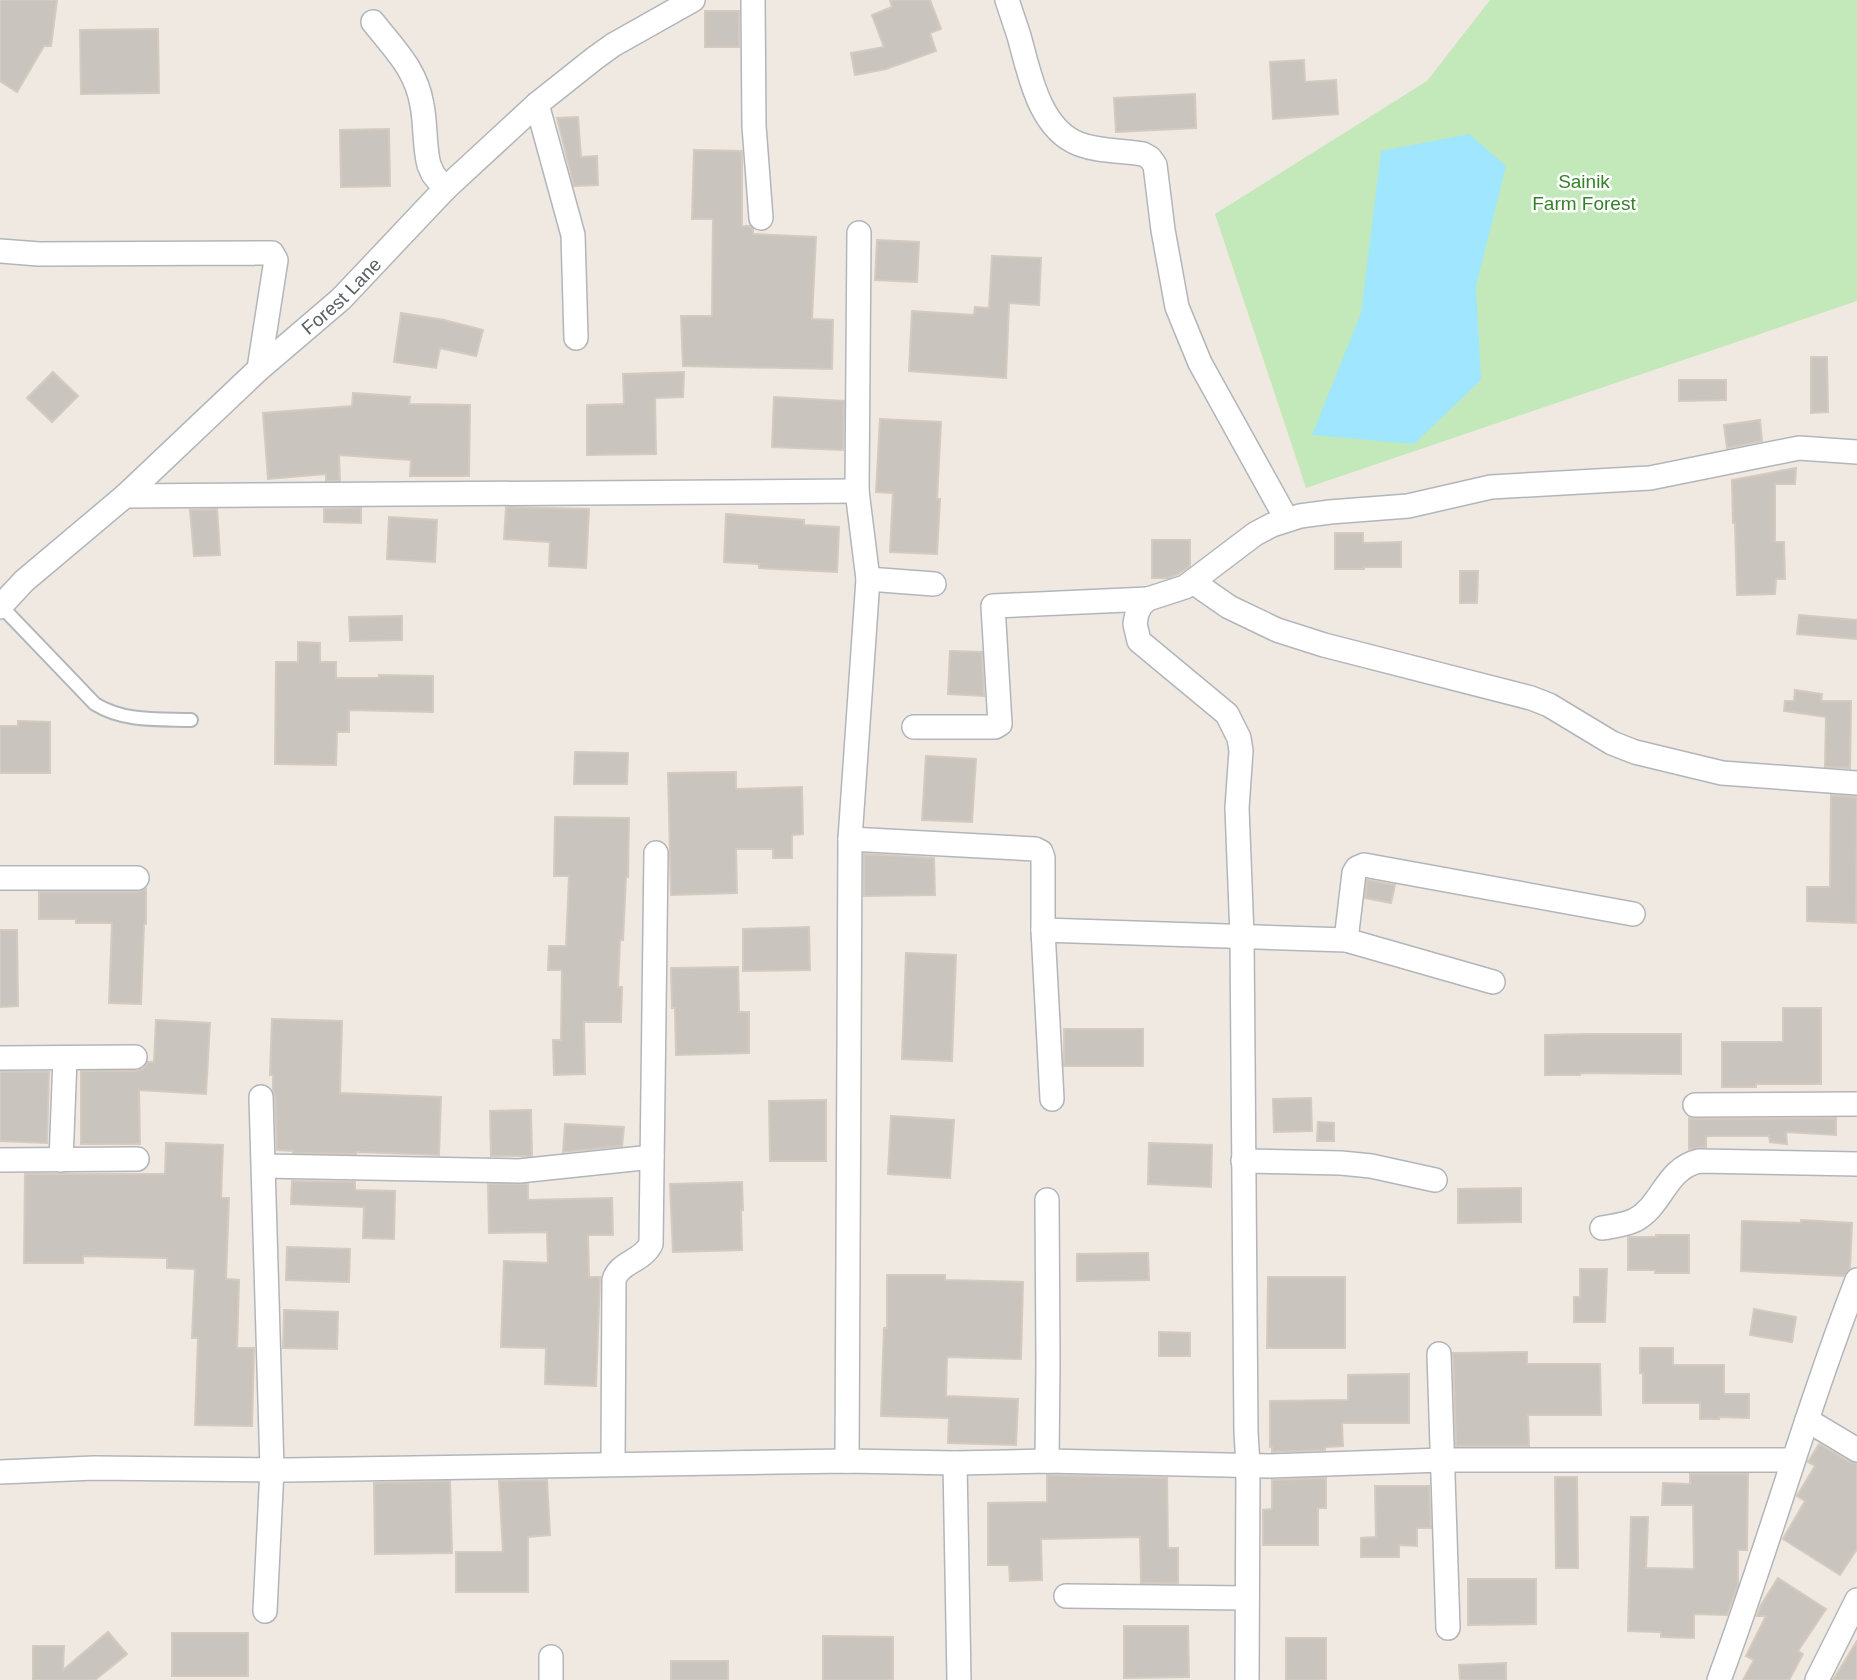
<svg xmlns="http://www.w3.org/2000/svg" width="1857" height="1680" font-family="Helvetica,sans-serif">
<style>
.green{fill:#c3e9bb}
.water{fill:#a1e6ff}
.building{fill:#cac4be;stroke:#d4cabf;stroke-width:2}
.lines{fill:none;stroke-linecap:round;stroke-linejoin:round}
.lane-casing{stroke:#b2b6ba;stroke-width:16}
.street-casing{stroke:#b2b6ba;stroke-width:26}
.lane{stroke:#fff;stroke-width:12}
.street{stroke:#fff;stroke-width:23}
.labels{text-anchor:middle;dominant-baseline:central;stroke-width:5;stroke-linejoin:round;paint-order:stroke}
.park-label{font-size:19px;fill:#36822b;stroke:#fff}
.street-label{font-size:19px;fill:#5a6064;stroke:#fff}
</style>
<rect width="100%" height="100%" fill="#efe9e1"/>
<path class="green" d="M1490,0H1857V301L1306,488L1215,214L1427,81Z"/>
<path class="water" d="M1469,134L1506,166L1476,286L1481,380L1414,444L1312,435L1361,313L1381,151Z"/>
<g class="building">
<path d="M0,0H57L51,46H44L17,92L0,81Z"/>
<path d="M890,0H930L941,29L930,33L936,51L886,69L855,75L851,53L884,47L872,15L892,7Z"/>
<rect x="705" y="11" width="34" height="36"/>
<path d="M158,29L159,93L81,94L80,30Z"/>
<path d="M1304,60L1305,82L1336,80L1338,114L1273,119L1270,62Z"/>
<path d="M1195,94L1196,128L1116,132L1114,98Z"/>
<path d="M578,117L581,157L597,156L598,185L574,186L557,118Z"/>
<path d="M389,129L390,186L341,187L340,130Z"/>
<path d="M694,150L742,151V226H750L753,229V234L816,237L812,319L833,320L832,369L683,366L681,316H712L713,219H692Z"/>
<path d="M877,240L919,242L917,282L875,280Z"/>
<path d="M992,256L1041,258L1039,305L1009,303L1006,378L909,371L912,311L974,315L975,307L989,308Z"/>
<path d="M401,313L444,320L483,330L476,356L440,348L436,368L394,362Z"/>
<path d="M1811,357H1827L1828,412L1811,413Z"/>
<path d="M53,372L78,396L52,422L27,398Z"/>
<path d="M684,372L683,397L655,398L656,454L587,455V405L624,404L623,374Z"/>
<path d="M1679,380H1726V400L1679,401Z"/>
<path d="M353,393L410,397L409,404L470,405L469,476H410L411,460L339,455L340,481H326V474L268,479L263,413L352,406Z"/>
<path d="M774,397L844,401L843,450L772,447Z"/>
<path d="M880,419L941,422L937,499H940L937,554L890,552L893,493L876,492Z"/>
<path d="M1760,420L1762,441L1727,448L1724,425Z"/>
<path d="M1796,468L1795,484H1775V542H1784L1785,579H1776L1775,594L1737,595L1735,523H1733L1732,480Z"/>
<path d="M506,507L589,509L586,568L549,566L550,542L504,539Z"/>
<path d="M361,508V523L324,522V509Z"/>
<path d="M217,509L220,555L194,556L190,510Z"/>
<path d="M726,514L804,520V525L839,527L837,572L759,568V564L724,562Z"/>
<path d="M389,517L437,520L435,562L387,559Z"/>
<path d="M1335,533H1363V543L1401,542V567H1364V569H1335Z"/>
<path d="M1152,540H1190V566L1178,574L1168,578H1152Z"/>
<path d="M1460,571H1478L1477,603H1460Z"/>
<path d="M1799,615L1857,620V639L1797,634Z"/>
<path d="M402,616V640L350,641L349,617Z"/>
<path d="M298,642L320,643V662H336V678H379V675L433,676V712L349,710V732H337L336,765L275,764L276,662H298Z"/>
<path d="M950,651L982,652L984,696L948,694Z"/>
<path d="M1795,690L1822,694L1821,701H1851L1850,768L1825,767L1826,717L1784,711L1785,701H1794Z"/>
<path d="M18,721L50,722V773H0V726H18Z"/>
<path d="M575,752L628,753L627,784H574Z"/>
<path d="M926,756L976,759L972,822L922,820Z"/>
<path d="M736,772V789L802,787L803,834L792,835V858H773V849H736L737,893L671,895L668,773Z"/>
<path d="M1831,795L1857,797L1856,923L1807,921V887H1830Z"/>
<path d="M555,817L629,818L628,877H626L623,940H620L618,987H622L621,1022H584L585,1074L554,1075L553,1040H561L562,970H548L549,946H566L569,876H554Z"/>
<path d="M864,854L934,858L935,895L864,896Z"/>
<path d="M1367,880L1395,885L1391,903L1365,898Z"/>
<path d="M146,889V924H144L141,1004L109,1003L112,923H76V919H39V892H137Z"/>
<path d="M809,927L810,970L743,971V929Z"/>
<path d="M0,930H17L18,1006L0,1007Z"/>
<path d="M906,953L956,955L952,1061L902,1059Z"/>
<path d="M738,967L739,1012H749V1053L676,1055L675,1008H672L671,968Z"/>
<path d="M1783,1008H1821V1084H1756V1087H1722V1042H1783Z"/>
<path d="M272,1019L342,1021L340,1093L441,1097L439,1155L356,1152V1154L293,1153V1151L277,1150L275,1097L273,1089V1075H270Z"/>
<path d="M156,1020L210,1023L206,1094L139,1090L140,1144H81V1071H136L143,1069L148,1062H154Z"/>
<rect x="1064" y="1029" width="79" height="37"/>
<path d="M1589,1034H1681V1074L1580,1073V1075H1545V1035Z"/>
<path d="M0,1072H49L47,1143L0,1141Z"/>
<path d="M1311,1098L1312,1131L1274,1132L1273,1099Z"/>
<path d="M826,1100V1161H770L769,1101Z"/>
<path d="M531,1110L532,1156H491L490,1111Z"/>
<path d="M891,1116L954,1120L950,1178L888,1174Z"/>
<path d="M1689,1118L1695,1119L1836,1118V1135L1786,1132L1787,1144L1770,1142L1769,1136H1706V1147L1689,1149Z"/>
<path d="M1318,1122L1334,1123V1141H1317Z"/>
<path d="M565,1124L624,1127L622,1146L563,1152Z"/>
<path d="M166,1143L223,1145L221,1198H229L226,1279L239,1280L237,1348H254L252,1426L195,1425L198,1338H192L195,1269L167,1268V1258L83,1256V1263H24L25,1174H165Z"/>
<path d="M1149,1143L1212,1145L1211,1187L1148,1184Z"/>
<path d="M292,1181L355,1182V1190L395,1191L394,1239L363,1238L364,1207L291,1204Z"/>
<path d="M742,1182L743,1210H741L742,1250L673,1252L670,1184Z"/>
<path d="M488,1184H528V1200L612,1198L613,1235H588L589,1277H600L596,1386L545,1384L546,1348L501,1347L504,1261L548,1263L547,1232L489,1233Z"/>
<path d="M1521,1188V1222L1458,1223V1189Z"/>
<path d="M1801,1220L1852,1223L1850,1268L1844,1276L1741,1271L1742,1221L1801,1223Z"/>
<path d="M1656,1235H1689V1273H1655V1270H1628V1237H1656Z"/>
<path d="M287,1247L350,1249L349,1282L286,1280Z"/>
<path d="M1148,1253L1149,1280L1077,1281V1254Z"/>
<path d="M1580,1269H1607L1605,1322H1574V1297H1580Z"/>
<path d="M887,1275H945V1280L1023,1282L1021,1359L947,1357L946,1396L1018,1399L1016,1445L948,1443L949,1418L881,1416L884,1328H887Z"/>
<path d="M1268,1277H1345V1348H1267Z"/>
<path d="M1754,1309L1796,1317L1792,1342L1750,1335Z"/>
<path d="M284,1310L338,1312L337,1349L283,1348Z"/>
<path d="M1159,1332L1190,1333V1356H1159Z"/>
<path d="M1640,1348H1673V1365H1724V1394H1749V1418L1719,1417V1419H1700V1403H1643V1373H1640Z"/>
<path d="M1527,1352V1364H1600L1601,1415H1528L1529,1446H1456L1453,1353Z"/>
<path d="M1409,1374V1423H1342L1343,1446L1325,1447V1450L1272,1452V1447H1270V1401L1348,1400V1375Z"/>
<path d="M1819,1444L1850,1462L1857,1464V1549L1840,1575L1783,1539L1805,1501L1797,1496L1815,1466L1808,1462Z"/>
<path d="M1690,1474H1748L1747,1550H1738V1585L1727,1615L1694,1614V1638L1661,1637V1632L1628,1631L1631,1517H1648L1646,1568L1694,1569L1693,1505H1662L1663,1483L1690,1484Z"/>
<path d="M1047,1475L1167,1478L1168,1548H1178V1583H1141L1140,1537L1041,1539L1042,1580L1010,1581L1009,1565H988V1503L1047,1502Z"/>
<path d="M1555,1477H1577L1578,1568H1556Z"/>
<path d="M1326,1478V1508H1318V1545H1263V1510L1272,1509V1480Z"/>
<path d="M547,1480L550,1535L528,1537V1592H456V1552H503L499,1481Z"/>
<path d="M450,1481L452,1553L375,1554L374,1483Z"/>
<path d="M1375,1486H1429L1431,1528H1417V1546L1399,1545V1557H1361V1538L1376,1537Z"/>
<path d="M1778,1578L1826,1609L1798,1651L1803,1654L1789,1680H1743L1754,1660L1746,1656L1766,1616H1757L1761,1605Z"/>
<path d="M1468,1579H1536V1624L1468,1625Z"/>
<path d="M1124,1626H1188L1189,1677L1124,1678Z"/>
<path d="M108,1632L127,1654L95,1680H33V1646H64L63,1670Z"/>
<rect x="172" y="1633" width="76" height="43"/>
<path d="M823,1636L893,1637V1680H823Z"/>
<rect x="1286" y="1638" width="40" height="42"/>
<path d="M1857,1641V1680H1833Z"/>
<rect x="671" y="1661" width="57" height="19"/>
<path d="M1506,1663V1680H1460L1459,1665Z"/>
</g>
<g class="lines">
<defs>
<path id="lane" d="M1,606L95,704C124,722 158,719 191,720"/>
<g id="street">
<path d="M753,0L754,126L761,218"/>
<path d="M1007,0C1011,12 1015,24 1019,36C1029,72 1039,129 1079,144C1100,152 1122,150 1143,154L1150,158L1155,165L1163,230L1177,307L1200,363L1287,520"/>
<path d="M373,22C395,50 416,69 422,105C426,125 424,146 429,165L433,174L445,189"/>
<path d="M537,104L573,235L576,338"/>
<path d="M859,233L857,491L868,579L934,584"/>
<path d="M0,251L39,254L272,253L276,260L259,369"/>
<path d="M125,496L857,491"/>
<path d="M1193,582L1229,607L1277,630L1324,645L1531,698L1549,705L1612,743L1635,752L1722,773L1857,783"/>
<path id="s1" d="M0,607L24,581L125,496L259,369L341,299L445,189L537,104L595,58L613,45L693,0"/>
<path d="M914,727H995L1000,724L993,606L1148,599"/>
<path d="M850,839L1035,849L1041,852L1043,858V930L1052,1099"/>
<path d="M0,878H137"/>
<path d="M1043,930L1346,940L1493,982"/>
<path d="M1346,940L1354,873L1357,868L1364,865L1633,914"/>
<path d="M0,1058L135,1057"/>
<path d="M261,1097L272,1469L265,1611"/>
<path d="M1695,1105L1857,1104"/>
<path d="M0,1160L137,1159"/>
<path d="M61,1160L65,1059"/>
<path d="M1243,1161L1341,1163L1371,1166L1435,1180"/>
<path d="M264,1166L519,1171L652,1157"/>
<path d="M1602,1228C1613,1226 1625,1225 1635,1220C1663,1205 1665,1169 1699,1161L1857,1164"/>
<path d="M1439,1354L1448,1628"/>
<path d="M1807,1420L1857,1450"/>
<path d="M847,1461L850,839L868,579"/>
<path d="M1047,1461L1048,1363L1047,1200"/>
<path d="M955,1463L959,1680"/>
<path d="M613,1464L614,1280C619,1262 642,1262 651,1244L656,853"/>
<path d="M0,1472L94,1468L287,1470L847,1461L955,1463L1047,1461L1270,1466L1442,1460H1793"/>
<path d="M1066,1596L1247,1598"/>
<path d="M551,1657V1680"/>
<path d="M1247,1680L1248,1465L1246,1432L1242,936L1237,808L1241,751L1239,738L1227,714L1139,641L1135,624L1137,613L1141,605L1148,599L1185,587L1255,534L1272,525L1300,516L1330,512L1408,506L1491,487L1650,478L1799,448L1857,452"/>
<path d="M1719,1680C1768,1548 1806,1411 1857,1280"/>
<path d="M1817,1680L1857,1600"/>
</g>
</defs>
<use href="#lane" class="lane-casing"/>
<use href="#street" class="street-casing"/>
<use href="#lane" class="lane"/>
<use href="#street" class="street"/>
</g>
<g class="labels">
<g class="park-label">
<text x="1584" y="181">Sainik<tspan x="1584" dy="22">Farm Forest</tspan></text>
</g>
<g class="street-label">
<text stroke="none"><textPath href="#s1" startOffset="462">Forest Lane</textPath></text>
</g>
</g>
</svg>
